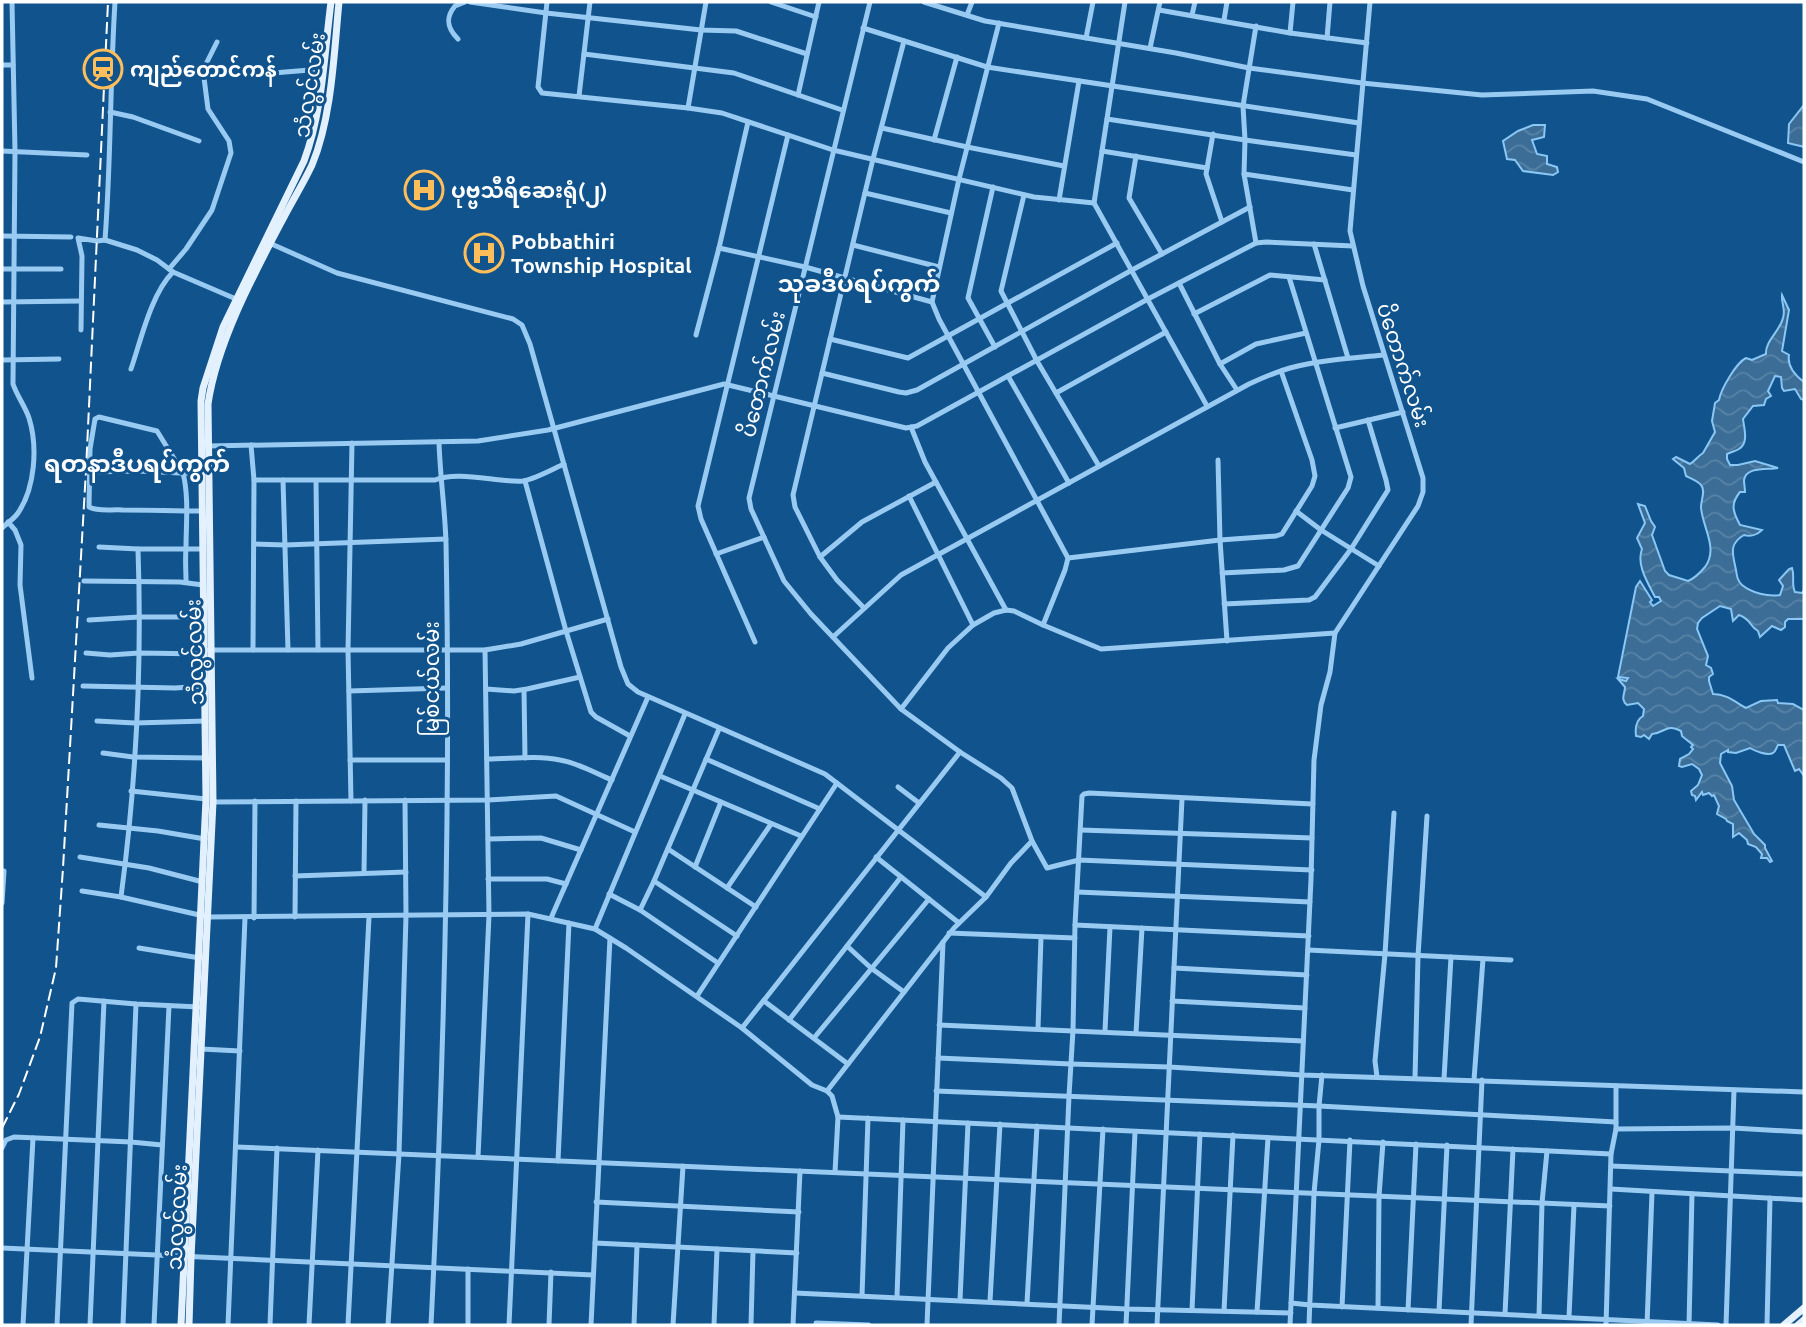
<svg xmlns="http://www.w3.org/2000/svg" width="1806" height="1327" font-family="Ubuntu,'Noto Sans Myanmar',sans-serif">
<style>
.water{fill:url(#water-waves);stroke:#8ac7f5;stroke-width:2}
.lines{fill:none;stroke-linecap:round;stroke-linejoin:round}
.minor{stroke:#99caf2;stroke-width:5}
.major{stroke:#e3f1ff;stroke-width:7}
.rail{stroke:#fff;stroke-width:2;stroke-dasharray:12 5;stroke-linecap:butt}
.labels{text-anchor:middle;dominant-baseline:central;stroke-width:6;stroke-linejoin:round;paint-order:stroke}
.poi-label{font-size:21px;font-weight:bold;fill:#fff;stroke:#11538c;text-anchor:start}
.street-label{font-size:21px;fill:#fff;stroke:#11538c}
.quarter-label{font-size:24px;font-weight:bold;fill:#fff;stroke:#11538c}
</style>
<defs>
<pattern id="water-waves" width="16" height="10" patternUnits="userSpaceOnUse" patternTransform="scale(1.75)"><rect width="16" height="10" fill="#3b6d96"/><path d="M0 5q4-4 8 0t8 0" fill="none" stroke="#5883a6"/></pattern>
</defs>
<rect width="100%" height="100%" fill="#11538c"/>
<g class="water">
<path d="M1804,105V147L1788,143L1789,124Z"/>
<path d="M1533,125H1545L1544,137L1532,140L1537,154L1547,156V164L1557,167L1558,172L1553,175L1523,171L1515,160L1507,159L1503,141L1518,131Z"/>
<path d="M1782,295L1789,310L1782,351L1789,355C1787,366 1796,376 1804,382V400L1801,399L1795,389L1784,391L1782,388L1781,377L1775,376L1768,391L1771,396L1766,399L1764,405L1753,406L1743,419C1744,428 1749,443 1739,449C1736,451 1731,452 1727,454V459L1730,465H1738L1755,461L1778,468C1768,470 1746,466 1744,480C1744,484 1745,488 1745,492H1740C1730,504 1733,512 1740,525L1762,530C1757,535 1750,537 1744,535C1728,544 1733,555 1736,570C1737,576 1737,580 1742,585C1752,593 1768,597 1780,595L1783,586L1779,580L1789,569L1792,568C1795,576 1791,584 1795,592L1802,593L1804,590V619H1788L1785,622V627L1781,630L1772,626L1760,637L1758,631C1749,626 1751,619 1739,615L1733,621L1731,609L1720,606L1702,618L1698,623L1697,629L1708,656L1706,665L1711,668L1713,674L1709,677V681L1713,694C1727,694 1735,702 1746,708L1761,701L1777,700L1778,703L1793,704L1804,710V776L1799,769L1795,771L1784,745H1778C1776,748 1776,751 1773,753C1767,756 1755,751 1750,748L1736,753L1728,752V750L1721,754L1720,763L1732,786L1734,800L1754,834L1765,845V848L1772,861L1770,862L1767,858H1761L1762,854L1756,847L1748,844L1747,840L1739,833L1733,837V824L1727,821L1726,819L1717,814L1719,806L1714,795L1712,796L1709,793L1703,795L1702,792L1696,800L1695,796L1692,795L1691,791L1698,785L1702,775L1699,769L1692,764L1682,767L1679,766L1680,759L1689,754L1693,749L1691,747L1693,745L1682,736L1681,731C1666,723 1665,733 1652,734L1649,739L1644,735L1641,737L1636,736C1635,728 1636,720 1643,716L1644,709L1638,703L1627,705C1620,699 1625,694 1625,687L1618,679L1626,681L1628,678L1618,677L1636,587L1640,581L1652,600L1650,602L1653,606L1661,601L1659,597H1655C1648,583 1636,565 1642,549L1637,538L1645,523L1638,504L1645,506L1651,521L1655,527L1652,535L1665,571L1669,575L1688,581C1695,578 1700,573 1705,567C1719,548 1702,527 1701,507C1701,500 1706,490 1701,485C1698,481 1690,478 1686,476L1684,468L1673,459L1676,457L1690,464C1695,461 1698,456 1703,453L1715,432L1712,421L1715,403L1719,400C1721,389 1736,363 1746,358L1752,360L1766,354C1765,341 1780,331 1783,318C1786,309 1781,303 1782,295Z"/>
</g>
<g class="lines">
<g class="minor">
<path d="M470,2L546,13L701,30L736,31L807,54"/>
<path d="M547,2L538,87L542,93L688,108L722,113L833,150L1034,197L1094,203"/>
<path d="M771,2L816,17"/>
<path d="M870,2L749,498L751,509L784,581L811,614L901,709L960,752L1001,778L1012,788L1032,841L1047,868L1079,860L1312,870"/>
<path d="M924,2L985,21L1176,53L1249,68L1362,83L1482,95L1593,91L1647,99L1804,162"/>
<path d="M1125,2L1094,203L1207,406"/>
<path d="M1159,10L1290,33L1367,43"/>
<path d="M967,15L972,2"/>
<path d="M1192,15L1195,2"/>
<path d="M1224,20L1227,2"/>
<path d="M999,23L959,179L932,302L939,319L1068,558L1065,570L1043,625"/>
<path d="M863,28L987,67L1359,123"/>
<path d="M1290,33L1293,2"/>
<path d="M1086,38L1093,2"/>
<path d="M1327,38L1330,2"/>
<path d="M458,39C447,28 445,18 455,6L465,2"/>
<path d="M1150,48L1160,2"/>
<path d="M584,54L734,73L842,110"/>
<path d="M2,65H13"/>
<path d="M261,74L322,69"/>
<path d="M798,95L819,2"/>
<path d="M579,96L590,2"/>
<path d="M688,108L706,2"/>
<path d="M110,112L133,117L199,141"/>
<path d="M1107,119L1245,140L1356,155"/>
<path d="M882,128L967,147L1064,166"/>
<path d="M1213,134L1206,174L1222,222"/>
<path d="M934,140L957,57"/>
<path d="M2,151L87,155"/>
<path d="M1102,151L1207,168"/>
<path d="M1136,156L1129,198L1162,254"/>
<path d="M1244,174L1353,190"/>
<path d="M993,187L968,298L995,347"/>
<path d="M865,193L951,213"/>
<path d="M1024,195L1001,291L1037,361L1099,466"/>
<path d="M1059,200L1079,81"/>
<path d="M2,236L71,237"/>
<path d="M105,240C111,161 110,81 115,2"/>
<path d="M267,242L337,273L513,319L522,325L530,344L621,667L628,684L638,692L825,774L986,897"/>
<path d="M1256,243L1244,174L1245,140L1243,106L1256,26"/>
<path d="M1314,244L1348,358"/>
<path d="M853,245L939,267"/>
<path d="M719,248L805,267L932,302"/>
<path d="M2,269H61"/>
<path d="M169,269L186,249L212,210L231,153L229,141L208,109L203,70L217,42"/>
<path d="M1179,283L1220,364L1237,390"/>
<path d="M2,302L80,301"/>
<path d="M1194,314L1270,275L1325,280"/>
<path d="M81,330L82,256L78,238L97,241L105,240L137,250L157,260L173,272L236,299"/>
<path d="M696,335L719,248L748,122"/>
<path d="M830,339L908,358L1117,243"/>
<path d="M2,360L59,359"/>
<path d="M1220,364L1256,344L1306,333"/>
<path d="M131,369C141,340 151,294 173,272"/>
<path d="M822,373L899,392L906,393L917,390L1132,270L1250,207"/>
<path d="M1008,376L1069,483"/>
<path d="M1056,393L1166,332"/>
<path d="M911,427L925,462L1006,610"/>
<path d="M1335,428L1403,412"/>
<path d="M251,445L254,480L253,650"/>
<path d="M208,446L478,441L548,430L724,384L906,428L917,426L1148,299L1256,243L1266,242L1353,246"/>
<path d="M1218,460L1220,540L1227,641"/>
<path d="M90,472L138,471L202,474"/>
<path d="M254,480H435C458,470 499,483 523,481C535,479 553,469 564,464"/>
<path d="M283,480L288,650"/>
<path d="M316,481L318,650"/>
<path d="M525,481L566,631L591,712L596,717L630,736"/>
<path d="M909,496L973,625"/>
<path d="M1296,511L1321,530L1379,566"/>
<path d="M8,522L15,530L21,545L20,585L32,678"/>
<path d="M2,528C7,523 14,519 18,513C35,488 38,447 29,418C25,406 17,396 13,384L15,151L12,2"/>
<path d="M254,544L285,545L446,539"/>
<path d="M99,547L138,549H202"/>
<path d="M716,554L764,537"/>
<path d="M820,557L862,522L936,482"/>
<path d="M1068,558L1220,540L1276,536L1282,534L1312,486L1315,476L1312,460L1281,371"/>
<path d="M1222,573L1284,570L1298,566L1348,488L1351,477L1289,277"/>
<path d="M84,581L180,582L203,585"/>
<path d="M186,582C186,571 185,559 186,548C186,524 189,497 183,473L157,431L99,417L95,419L90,449L89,507C99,512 112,509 123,510C149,510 176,511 202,511"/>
<path d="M1224,604L1309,600L1315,597L1351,549L1388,490L1386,480L1368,420"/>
<path d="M864,608L837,580L820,557L795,507L793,495L873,159L904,41"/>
<path d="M89,620L139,617H204"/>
<path d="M833,637L901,575L1249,384C1262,378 1276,372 1290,368C1321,360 1353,358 1384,355"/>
<path d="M755,642L701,519L698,506L788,135"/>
<path d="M209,650H485L521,644L608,619"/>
<path d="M86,653L110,655L139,653L204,654"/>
<path d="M83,686L175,688L205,686"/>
<path d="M486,689L514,691L527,689L580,677"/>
<path d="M524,690L525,758"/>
<path d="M349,691L447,688"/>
<path d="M901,709L948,648L973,625L994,613L1006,610L1014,611L1043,625L1101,649L1335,633"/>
<path d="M97,721L135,723L206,721"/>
<path d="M103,753L133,757L207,758"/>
<path d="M487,759C511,759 536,755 560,760C578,763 595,773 612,780"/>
<path d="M706,759L820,809"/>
<path d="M350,760H447"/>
<path d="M660,776L801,836"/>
<path d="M898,787L919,803"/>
<path d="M131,791L206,799"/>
<path d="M351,801L348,650L352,443"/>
<path d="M213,802L488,800L556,796L635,832"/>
<path d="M99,825L158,831L205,839"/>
<path d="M1081,830L1312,838"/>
<path d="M488,839L541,838L581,850"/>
<path d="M668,849L756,907"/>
<path d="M80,857L149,868L203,882"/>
<path d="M876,857L959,923"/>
<path d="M695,867L721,802"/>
<path d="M2,871H4L2,903"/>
<path d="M364,873L365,800"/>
<path d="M295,876L406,872"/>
<path d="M488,879H547L566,884"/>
<path d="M654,881L737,936"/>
<path d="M727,888L771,824"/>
<path d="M82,891L121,897L208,917L528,914L595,929L626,948L742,1028L812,1085L827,1091L832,1096L838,1117L835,1172"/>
<path d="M1077,892L1310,902"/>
<path d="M609,894L640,910L718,963"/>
<path d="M121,897C136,784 142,663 138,549"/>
<path d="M640,910L654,881L719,729"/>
<path d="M295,917L296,801"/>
<path d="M254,918L255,801"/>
<path d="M551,918L648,697"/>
<path d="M1075,925L1309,936"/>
<path d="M595,929L685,714"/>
<path d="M949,933L1075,938"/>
<path d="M847,946L871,968L904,992"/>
<path d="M139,948L200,958"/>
<path d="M1308,950L1511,960"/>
<path d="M1174,968L1307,975"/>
<path d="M697,996L837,783"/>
<path d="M764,1001L848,1064"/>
<path d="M1172,1001L1305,1008"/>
<path d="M789,1020L901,877"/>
<path d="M939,1025L1303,1041"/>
<path d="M742,1028L960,752"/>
<path d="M1038,1029L1041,937"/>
<path d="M1105,1031L1110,927"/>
<path d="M1136,1033L1142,928"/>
<path d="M814,1038L929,899"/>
<path d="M201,1049L240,1051"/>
<path d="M938,1058L1071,1064L1169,1067L1302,1075L1804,1092"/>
<path d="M1377,1077L1375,1061L1385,954L1394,813"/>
<path d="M1415,1078L1418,956L1427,816"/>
<path d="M1444,1079L1451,957"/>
<path d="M1474,1080L1483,959"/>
<path d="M827,1091L954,928L986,897L1011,863L1032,841"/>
<path d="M936,1091L1319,1106L1616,1122"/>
<path d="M838,1117L1611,1154"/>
<path d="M1616,1129L1733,1128L1804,1132"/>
<path d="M236,1147L1610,1206"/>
<path d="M2,1148L6,1140L14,1137L131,1142L162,1145"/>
<path d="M478,1157L489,915L485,650"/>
<path d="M558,1161L569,923"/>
<path d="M1611,1166L1804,1174"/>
<path d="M1611,1189L1804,1200"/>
<path d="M596,1202L799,1212"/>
<path d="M595,1243L797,1253"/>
<path d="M2,1248L593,1275"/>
<path d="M795,1293L1127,1309L1291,1313"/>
<path d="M862,1296L868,1118"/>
<path d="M897,1297L903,1120"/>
<path d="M960,1300L968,1123"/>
<path d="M990,1301L1000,1124"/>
<path d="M1027,1303L1037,1126"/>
<path d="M1291,1303L1310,1305L1718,1325"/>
<path d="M1342,1307L1350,1140"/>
<path d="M1378,1308L1379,1196L1383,1142"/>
<path d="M1192,1310L1200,1134"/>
<path d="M1408,1310L1416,1144"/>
<path d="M1224,1311L1233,1135"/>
<path d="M1439,1311L1447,1145"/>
<path d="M1257,1312L1268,1138"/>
<path d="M1505,1314L1513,1149"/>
<path d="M1539,1316L1542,1203L1547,1151"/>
<path d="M1569,1317L1574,1205"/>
<path d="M816,1323L869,1325"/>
<path d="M23,1325L33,1138"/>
<path d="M57,1325L72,1003L78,999L136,1004L199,1007"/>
<path d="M90,1325L104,1001"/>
<path d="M123,1325L136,1004"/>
<path d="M154,1325L169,1006"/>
<path d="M228,1325L245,918"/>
<path d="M270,1325L277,1148"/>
<path d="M309,1325L318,1150"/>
<path d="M348,1325L369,917"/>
<path d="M388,1325L399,1154L406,916L405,800"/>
<path d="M431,1325C444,1065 451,804 446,543C445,509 440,476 439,442"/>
<path d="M468,1325V1269"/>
<path d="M509,1325L528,914"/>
<path d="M549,1325L551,1272"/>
<path d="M591,1325L610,938"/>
<path d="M634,1325L637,1245"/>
<path d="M673,1325L683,1166"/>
<path d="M714,1325L717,1249"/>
<path d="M751,1325L753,1251"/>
<path d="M793,1325L800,1171"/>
<path d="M927,1325L943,942"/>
<path d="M1059,1325L1069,1096L1073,1030L1075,925L1082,796L1084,794L1089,793L1313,804"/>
<path d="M1092,1325L1103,1129"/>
<path d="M1126,1325L1135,1132"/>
<path d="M1157,1325L1182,799"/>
<path d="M1290,1325L1311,879L1314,760L1321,705L1330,672L1335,633L1418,506L1423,492V478L1363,286L1350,231L1370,2"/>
<path d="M1309,1325L1314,1193L1319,1140V1106L1322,1075"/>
<path d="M1471,1325L1482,1080"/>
<path d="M1606,1325L1611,1154L1616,1129V1086"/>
<path d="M1647,1325L1652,1192"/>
<path d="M1689,1325L1692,1194"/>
<path d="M1726,1325L1734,1090"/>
<path d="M1767,1325L1770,1198"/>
</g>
<g class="major">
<path d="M181,1325L206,799L201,401L203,388L223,327L304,161C323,110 324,55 331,2"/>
<path d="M189,1325L191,1258L213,802L208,404C217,342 255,272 284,217C293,200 304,182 312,165C332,117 334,53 339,2"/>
<path d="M1784,1325L1804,1308"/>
<path d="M1798,1325L1804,1320"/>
</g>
<path class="rail" d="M2,1128L19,1094L40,1037L56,968L63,868L86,470L108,2"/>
</g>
<defs>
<symbol id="station-ring" viewBox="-11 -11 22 22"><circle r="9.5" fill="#11538c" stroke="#ffbe59" stroke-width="1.5"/><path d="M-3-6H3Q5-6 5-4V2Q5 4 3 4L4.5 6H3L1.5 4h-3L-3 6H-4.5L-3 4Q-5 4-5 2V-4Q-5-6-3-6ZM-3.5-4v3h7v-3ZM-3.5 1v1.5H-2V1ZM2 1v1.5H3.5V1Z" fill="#ffbe59"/></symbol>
<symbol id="hospital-ring" viewBox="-11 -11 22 22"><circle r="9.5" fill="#11538c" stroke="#ffbe59" stroke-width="1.5"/><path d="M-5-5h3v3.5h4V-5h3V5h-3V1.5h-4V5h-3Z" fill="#ffbe59"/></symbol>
</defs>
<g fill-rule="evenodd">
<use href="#station-ring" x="81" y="47" width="44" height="44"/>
<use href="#hospital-ring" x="402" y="168" width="44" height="44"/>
<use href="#hospital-ring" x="462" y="231" width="44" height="44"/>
</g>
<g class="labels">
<g class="poi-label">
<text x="130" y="69">ကျည်တောင်ကန်</text>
<text x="451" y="190">ပုဗ္ဗသီရိဆေးရုံ(၂)</text>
<text x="511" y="241">Pobbathiri<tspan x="511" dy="24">Township Hospital</tspan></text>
</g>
<g class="street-label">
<text transform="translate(309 85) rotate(-81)">သံလွင်လမ်း</text>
<text transform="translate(1404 365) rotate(72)">ပိတောက်လမ်း</text>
<text transform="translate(762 374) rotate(-76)">ပိတောက်လမ်း</text>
<text transform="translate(194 652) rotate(-92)">သံလွင်လမ်း</text>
<text transform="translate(431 679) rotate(-90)">မြစ်ငယ်လမ်း</text>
<text transform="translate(176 1217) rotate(-87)">သံလွင်လမ်း</text>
</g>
<g class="quarter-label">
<text x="859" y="283">သုခဒီပရပ်ကွက်</text>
<text x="137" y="463">ရတနာဒီပရပ်ကွက်</text>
</g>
</g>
<rect width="1806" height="1327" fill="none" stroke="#ffffff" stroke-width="7"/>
</svg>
